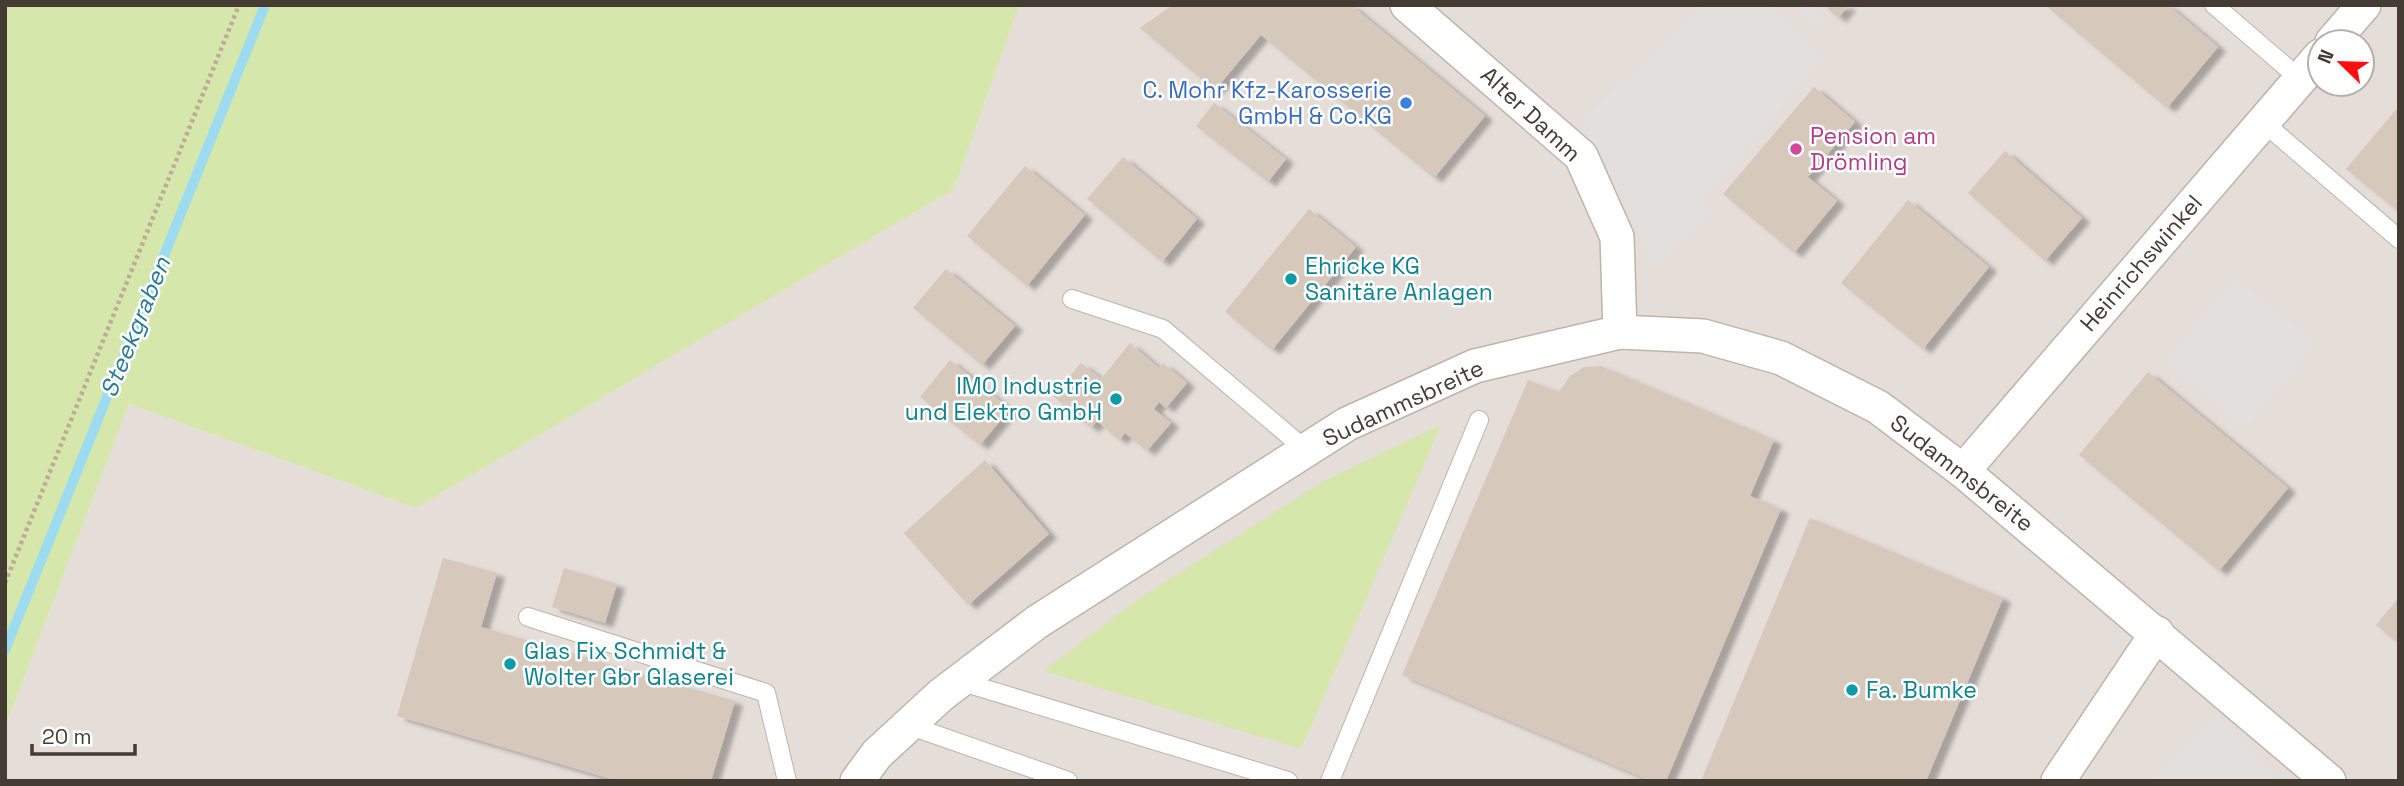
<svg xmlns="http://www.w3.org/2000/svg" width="2404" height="786" font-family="'Space Grotesk',sans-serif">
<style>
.industrial{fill:#e4ddd8;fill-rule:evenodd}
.green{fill:#d5e7ab}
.parking{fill:#e2dfdc}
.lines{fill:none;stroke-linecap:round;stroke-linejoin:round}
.stream{stroke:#9ddbf1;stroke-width:10}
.building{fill:#d6c8bb;filter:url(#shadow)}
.service-casing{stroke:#c0b4a9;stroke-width:20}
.minor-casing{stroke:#c0b4a9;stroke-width:36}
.path{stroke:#bfab97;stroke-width:4.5;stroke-dasharray:3.5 3.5;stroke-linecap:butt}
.service{stroke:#fff;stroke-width:18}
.minor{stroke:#fff;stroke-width:33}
.shop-dot{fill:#3f7fe0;stroke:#fff;stroke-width:2.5}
.hotel-dot{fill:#d1479c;stroke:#fff;stroke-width:2.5}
.culture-dot{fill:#0f9aa8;stroke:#fff;stroke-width:2.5}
.labels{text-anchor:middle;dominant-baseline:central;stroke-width:5;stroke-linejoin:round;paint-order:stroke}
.shop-label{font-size:23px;fill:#366cbe;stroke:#fff;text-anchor:end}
.street-label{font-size:23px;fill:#443b33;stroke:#fff}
.hotel-label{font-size:23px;fill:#b23c85;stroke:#fff;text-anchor:start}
.culture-label{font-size:23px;fill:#0d838f;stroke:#fff;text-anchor:start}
.water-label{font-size:24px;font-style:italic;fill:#287a98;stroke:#fff}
</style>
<defs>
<filter id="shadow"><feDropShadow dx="8" dy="4.5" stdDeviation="2" flood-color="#0004"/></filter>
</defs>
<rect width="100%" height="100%" fill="#f2ebe3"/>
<path class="industrial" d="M1019,5H2399V781H5V727L129,404L416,508L954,189ZM2320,42H2362V84H2320Z"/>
<g class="green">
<path d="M5,5H1019L954,189L416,508L129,404L5,727Z"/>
<path d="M1441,425L1301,749L1044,671L1137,600L1324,481Z"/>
</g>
<g class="parking">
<path d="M1700,5H1773L1825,57L1704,200L1713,217L1653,270L1626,202L1579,122Z"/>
<path d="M1792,5H1812L1829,22L1820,32Z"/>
<path d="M2234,275L2318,343L2246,430L2163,361Z"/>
<path d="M2215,713L2282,781H2147Z"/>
</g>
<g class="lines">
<path class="stream" d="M5,650L265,5"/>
</g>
<g class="building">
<path d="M1173,5H1351L1485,116L1434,178L1261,35L1215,90L1140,28Z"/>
<path d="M1824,5H1849L1838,18Z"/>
<path d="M2045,5H2168L2218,47L2167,108Z"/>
<path d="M1814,87L1855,122L1808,177L1837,201L1794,253L1723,194Z"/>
<path d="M1214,103L1286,159L1268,182L1196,126Z"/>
<path d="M2399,106V212L2346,169Z"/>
<path d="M2005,151L2082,218L2045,261L1968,193Z"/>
<path d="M1123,157L1197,219L1162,262L1087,199Z"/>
<path d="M1025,166L1085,215L1027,286L967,236Z"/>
<path d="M1908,200L1989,267L1923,349L1841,283Z"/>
<path d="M1309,209L1356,247L1272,350L1225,312Z"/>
<path d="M946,269L1015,326L982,365L913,308Z"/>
<path d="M1130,343L1159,368L1163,363L1187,383L1166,408L1159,402L1154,409L1171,423L1147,451L1125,433L1119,440L1097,421L1091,428L1053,396L1081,363L1101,379Z"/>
<path d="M950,360L1010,409L980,445L920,397Z"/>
<path d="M1601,366L1774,440L1750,496L1781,509L1666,781H1651L1402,675L1528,380L1559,392L1570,376L1584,367Z"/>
<path d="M2148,372L2288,488L2219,571L2079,455Z"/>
<path d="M985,460L1049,534L968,605L904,533Z"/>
<path d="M1810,518L2003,598L1926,781H1701Z"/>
<path d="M443,558L497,573L481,627L735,701L711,781H618L397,716Z"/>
<path d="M564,568L617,584L605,623L552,607Z"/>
<path d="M2399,597V644L2376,625Z"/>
</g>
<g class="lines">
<defs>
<g id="service">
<path d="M2214,5L2300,79"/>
<path d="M2263,122L2399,239"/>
<path d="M1072,299L1163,329L1306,450"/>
<path d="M528,617L766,693L787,781"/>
<path d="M959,681L1288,781"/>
<path d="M908,725L1068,781"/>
<path d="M1330,781L1479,420"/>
</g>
<g id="minor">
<path d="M1407,5L1581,156L1617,237L1620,332"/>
<path d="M2332,42L2364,5"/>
<path d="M1963,471L2320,56"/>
<path d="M857,781L877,754L941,695L1037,622L1347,424L1475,366L1620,332L1703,336L1781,358L1878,407L1963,471L2329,781"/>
<path d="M2058,781L2157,633"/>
</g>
</defs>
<use href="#service" class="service-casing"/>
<use href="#minor" class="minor-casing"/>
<path class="path" d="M5,583L239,5"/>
<use href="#service" class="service"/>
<use href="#minor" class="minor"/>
</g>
<circle class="shop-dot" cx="1406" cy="103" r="7"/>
<circle class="hotel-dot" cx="1796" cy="149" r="7"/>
<g class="culture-dot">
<circle cx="1291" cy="279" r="7"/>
<circle cx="1116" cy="399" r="7"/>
<circle cx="510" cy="664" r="7"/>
<circle cx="1852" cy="690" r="7"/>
</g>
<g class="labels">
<g class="shop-label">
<text x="1392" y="90">C. Mohr Kfz-Karosserie<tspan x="1392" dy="26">GmbH &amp; Co.KG</tspan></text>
</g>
<g class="street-label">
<text transform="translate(1531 114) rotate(43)">Alter Damm</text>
<text transform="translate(2141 263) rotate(-49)">Heinrichswinkel</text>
<text transform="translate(1403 403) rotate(-25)">Sudammsbreite</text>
<text transform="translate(1962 473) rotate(38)">Sudammsbreite</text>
</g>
<g class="hotel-label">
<text x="1810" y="136">Pension am<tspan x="1810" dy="26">Drömling</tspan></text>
</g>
<g class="culture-label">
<text x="1305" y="266">Ehricke KG<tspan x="1305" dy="26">Sanitäre Anlagen</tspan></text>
<text x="1102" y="386" text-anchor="end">IMO Industrie<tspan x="1102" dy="26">und Elektro GmbH</tspan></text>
<text x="524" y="651">Glas Fix Schmidt &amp;<tspan x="524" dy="26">Wolter Gbr Glaserei</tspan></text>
<text x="1866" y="690">Fa. Bumke</text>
</g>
<g class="water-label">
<text transform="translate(135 327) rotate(-68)">Steekgraben</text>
</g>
</g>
<rect width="2404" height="786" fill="none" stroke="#443b33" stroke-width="14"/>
<g transform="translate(2341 63) rotate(293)"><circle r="33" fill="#ffffff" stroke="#b4b1ad" stroke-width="2"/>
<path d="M0-5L12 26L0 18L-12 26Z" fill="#fd0f0f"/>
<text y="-10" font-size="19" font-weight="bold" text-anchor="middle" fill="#443b33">N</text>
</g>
<path d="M32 744v10h103v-10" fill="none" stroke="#443b33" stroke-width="3.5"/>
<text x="42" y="744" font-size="21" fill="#443b33" stroke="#ffffff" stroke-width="5" paint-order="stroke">20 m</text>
</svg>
